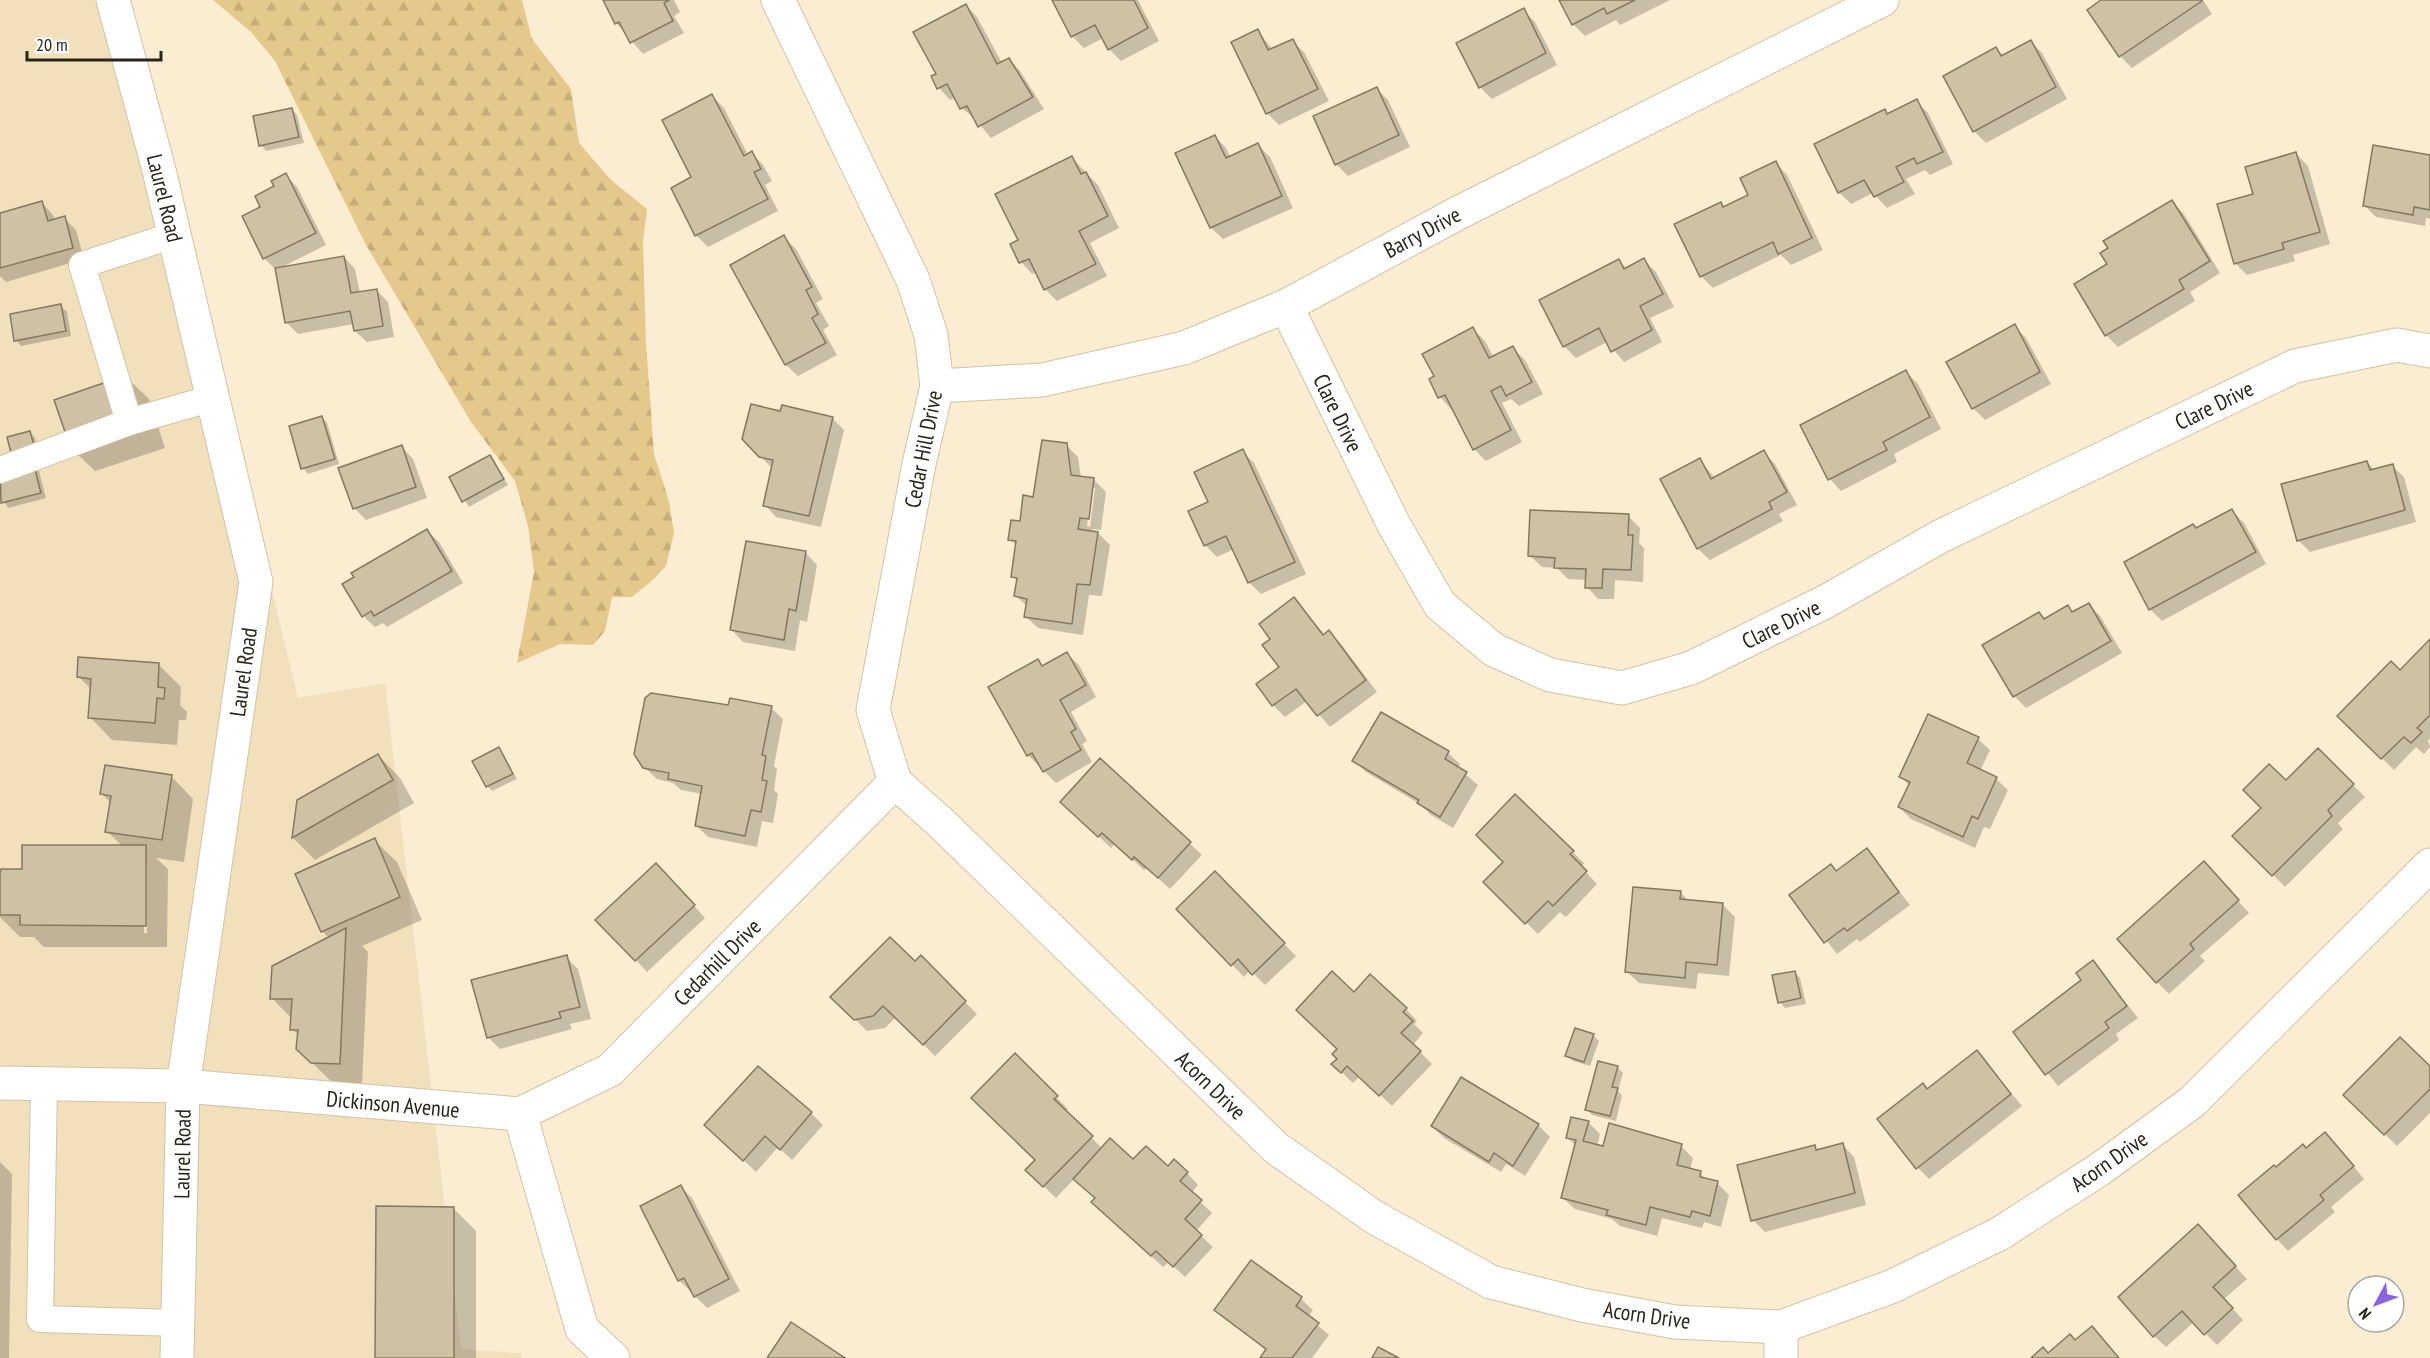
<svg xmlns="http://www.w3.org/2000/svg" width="2430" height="1358" font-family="'PT Sans Narrow',sans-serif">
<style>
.built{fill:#f2e0bd}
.forest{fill:url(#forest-firs)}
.shadow{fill:#0003;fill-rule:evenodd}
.building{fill:#cec1a5;stroke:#84785e;stroke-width:1.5}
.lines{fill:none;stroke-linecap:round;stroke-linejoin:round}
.service-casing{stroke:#d0c3a7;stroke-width:28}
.minor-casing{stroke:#d0c3a7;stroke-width:35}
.secondary-casing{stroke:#d0c3a7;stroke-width:35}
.service{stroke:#fff;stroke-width:26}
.minor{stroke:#fff;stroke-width:33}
.secondary{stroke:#fff;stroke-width:33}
.labels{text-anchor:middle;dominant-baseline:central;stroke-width:5;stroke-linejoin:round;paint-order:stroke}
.street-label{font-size:22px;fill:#2a251a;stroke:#fff}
</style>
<defs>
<pattern id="forest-firs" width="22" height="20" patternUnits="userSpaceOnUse" patternTransform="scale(1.5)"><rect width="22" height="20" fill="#e5c88c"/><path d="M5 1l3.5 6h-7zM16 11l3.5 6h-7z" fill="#c5ac78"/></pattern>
</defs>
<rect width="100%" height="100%" fill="#fbedd1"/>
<path class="built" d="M0,0H128L298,698L385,683L461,1349L521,1353V1358H0Z"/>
<path class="forest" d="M213,0H522L532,39L571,89L579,143L611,180L647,209L643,242L646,343L654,454L669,501L674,533L666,566L653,580L632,597H612L605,631L593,645L560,644L517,663L534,572L528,526L515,481L471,422L366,245L275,61L251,32Z"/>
<g class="shadow">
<path d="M605,0H674L680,12L674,16L684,33L643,54L616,23Z"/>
<path d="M1054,0H1138L1159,41L1121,61L1109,49L1103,38L1084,48L1072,36Z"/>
<path d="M1561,0H1670L1620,25L1616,20L1585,36L1573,24Z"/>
<path d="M2104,0H2203L2212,14L2132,68L2120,56Z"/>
<path d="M966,5L977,17L1002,63L1009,59L1020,71L1044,109L991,138L975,119L962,108L956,97L950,100L939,88L938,74Z"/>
<path d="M1523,10L1535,22L1557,65L1492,99L1480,87Z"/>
<path d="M1258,31L1273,50L1292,41L1304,52L1329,101L1279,125L1267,113Z"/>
<path d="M2031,42L2042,53L2067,99L1986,143L1974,131L1996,48L2004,56Z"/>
<path d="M1377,89L1388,100L1410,147L1348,176L1336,164Z"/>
<path d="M712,96L724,108L748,155L752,153L763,165L772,181L765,185L778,211L708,247L696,235L693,178Z"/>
<path d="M1916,101L1928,113L1953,164L1930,175L1925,170L1906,179L1915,194L1887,208L1873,193L1851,204L1839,192L1885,111L1889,115Z"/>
<path d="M292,109L297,115L304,143L266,151L261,145Z"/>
<path d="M1215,136L1226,148L1231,158L1258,145L1270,157L1293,208L1223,239L1211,228Z"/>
<path d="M2296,154L2308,166L2330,244L2293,255L2295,261L2247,275L2235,263L2254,195Z"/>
<path d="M2430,157V219L2426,218L2425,226L2376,217L2364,205Z"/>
<path d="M1072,158L1098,185L1119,228L1090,243L1107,276L1057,301L1046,290L1037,272L1032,274L1021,262Z"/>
<path d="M1776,163L1787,175L1823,250L1791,265L1781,255L1713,288L1701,276L1721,204L1724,208L1750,196Z"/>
<path d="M286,175L297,187L326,245L282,267L344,257L355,269L360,293L376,290L388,302L394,337L367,342L355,331L354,324L298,334L286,322L277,271L264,258L244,216L262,207Z"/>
<path d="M2172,202L2184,214L2220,273L2190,292L2195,301L2118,347L2106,335L2076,285L2109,265Z"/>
<path d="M42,203L53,215L55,221L64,218L76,230L84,259L6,282L0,276V214Z"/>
<path d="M784,237L796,249L823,299L816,303L829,326L823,330L837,355L798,376L786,365L732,265Z"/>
<path d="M1619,260L1627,269L1644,260L1656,272L1674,307L1650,318L1662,342L1624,362L1607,342L1576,358L1564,346Z"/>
<path d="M61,306L67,312L71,336L21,346L16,340Z"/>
<path d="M2014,326L2026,338L2051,384L1985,420L1973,408L1948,363Z"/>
<path d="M1473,329L1485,341L1494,358L1513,348L1525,360L1543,394L1519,406L1511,399L1502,403L1522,442L1486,461L1474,449L1453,408L1451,409L1440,397L1431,380Z"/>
<path d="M1906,372L1918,384L1941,429L1894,454L1897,462L1841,491L1830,479L1802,425Z"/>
<path d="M126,377L149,399L165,448L95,471L72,449Z"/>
<path d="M782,413L832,418L844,430L821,527L776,517L765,505L773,469L760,456Z"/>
<path d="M322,417L327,423L339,464L308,474L303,468Z"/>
<path d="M30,432L35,438L41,462L37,464L46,498L8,508L0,495V461L14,458Z"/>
<path d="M1066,445L1078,457L1081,478L1094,480L1106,492L1101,530L1092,529L1091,532L1098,533L1110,545L1102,596L1089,595L1083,635L1038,628L1026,617L1028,607L1016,596L1018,581L1013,576L1017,546L1010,539ZM1092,488H1095L1090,527L1087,526Z"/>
<path d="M402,447L413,459L427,498L366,520L354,508Z"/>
<path d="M1242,451L1254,463L1306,574L1261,594L1249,582L1234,549L1217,557L1205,545L1210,502Z"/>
<path d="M1763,452L1775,464L1797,505L1779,514L1783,521L1710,560L1698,549L1662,480L1700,460L1715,478Z"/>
<path d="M490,456L508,485L469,507L451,478Z"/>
<path d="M2367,462L2375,471L2392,466L2404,477L2416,522L2310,552L2298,540Z"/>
<path d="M2232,511L2244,523L2266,564L2162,621L2150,609L2197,530Z"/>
<path d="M1628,516L1640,528L1639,543L1644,548L1643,582L1615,580L1614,599H1598L1587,587V580L1568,579L1557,568L1542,567L1530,556Z"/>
<path d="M427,531L439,542L463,583L387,627L383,623L375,627L363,616L356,577Z"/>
<path d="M806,553L817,565L807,622L800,620L795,651L743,642L732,630Z"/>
<path d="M1294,599L1325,635L1329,632L1341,644L1377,692L1330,727L1307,701L1285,717L1273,705Z"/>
<path d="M2089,605L2100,616L2122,653L2026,708L2014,696L2039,613L2045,620L2068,607L2074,613Z"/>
<path d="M2430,642V738L2428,741L2430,747L2424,754L2416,747L2394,770L2339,716L2400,672Z"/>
<path d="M1067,654L1079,665L1096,697L1071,712L1087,741L1082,744L1092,762L1056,783L1028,755L1038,661L1044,667Z"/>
<path d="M159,665L181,687L180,705L187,712L186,720H179L177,745L112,740L90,717L92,690L78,676Z"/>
<path d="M729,707L771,708L783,719L774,766L777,769L774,790L778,794L773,823L762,821L757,847L708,837L696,825L702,794L681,790L673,783L657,779L644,767Z"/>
<path d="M1382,714L1448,753L1460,764L1458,768L1478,785L1453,828L1431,815L1420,804L1366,772L1354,760Z"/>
<path d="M1978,739L1990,750L1980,771L1996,779L2008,790L1990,829L1984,827L1975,848L1911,819L1899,807L1910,786L1901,777Z"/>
<path d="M499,749L517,779L492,791L487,786Z"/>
<path d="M2318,750L2365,797L2338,823L2343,829L2285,887L2235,836Z"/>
<path d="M378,755L400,778L414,803L315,860L293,838L298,801Z"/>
<path d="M1100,760L1202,855L1170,889L1147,868L1144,870L1115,843L1111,848L1074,813Z"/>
<path d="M171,776L193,799L184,862L156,858L168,869L167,947H44L34,937H20L0,917L2,870H24L123,847L107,831L111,803L102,794ZM144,867H147V933H144Z"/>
<path d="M374,840L397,862L422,920L362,946L368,952L362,1086L335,1085L298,1049L299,1036L292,1029V1019L272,998L329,938L322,931Z"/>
<path d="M1866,850L1910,905L1860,942L1857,939L1837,954L1791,896L1831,866L1837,872Z"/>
<path d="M1573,852L1584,863L1581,867L1597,884L1566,917L1560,912L1538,934L1485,882Z"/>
<path d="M1215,873L1296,956L1265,985L1250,970L1244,977L1178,909Z"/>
<path d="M2215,875L2249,913L2200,956L2205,961L2169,994L2157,982Z"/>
<path d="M668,877L705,918L647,972L636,960Z"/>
<path d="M1680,892L1689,901L1723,905L1735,917L1729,976L1698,973L1696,989L1639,983L1627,972Z"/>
<path d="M566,957L578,969L591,1019L570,1024L572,1029L500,1049L488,1037Z"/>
<path d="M921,958L977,1014L935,1056L896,1017L885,1028L867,1031L832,997L915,963Z"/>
<path d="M2093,962L2138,1018L2116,1034L2119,1040L2058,1086L2015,1032L2083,981Z"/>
<path d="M1794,972L1800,978L1806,1004L1785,1008L1780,1002Z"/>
<path d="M1354,994L1406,1009L1417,1021L1414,1024L1423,1033L1413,1045L1432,1064L1392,1106L1360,1076L1353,1083L1333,1064L1338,1059Z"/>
<path d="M1593,1035L1599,1041L1590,1066L1573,1061L1567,1055Z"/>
<path d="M1977,1052L2022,1106L1929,1179L1918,1168L1928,1090Z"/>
<path d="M1015,1056L1068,1109L1065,1112L1103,1149L1133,1161L1187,1173L1198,1185L1191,1193L1212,1213L1196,1231L1213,1247L1185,1277L1169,1262L1163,1267L1105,1213L1097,1199L1075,1178L1056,1198L1027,1170L1037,1160Z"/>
<path d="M1617,1067L1623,1073L1618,1091L1622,1095L1616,1121L1592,1115L1587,1109Z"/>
<path d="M2430,1068V1113L2397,1146L2345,1095Z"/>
<path d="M811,1113L823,1125L792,1160L778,1147L756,1172L718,1136Z"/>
<path d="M1588,1122L1600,1134L1597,1146H1681L1693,1158L1690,1170L1717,1183L1729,1195L1721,1227L1704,1222L1702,1228L1662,1218L1657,1236L1620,1226L1612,1219L1575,1209L1563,1198L1576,1146L1567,1137Z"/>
<path d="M1538,1125L1550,1137L1525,1176L1506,1164L1501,1172L1444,1138L1432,1126Z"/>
<path d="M1843,1145L1854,1157L1866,1205L1765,1232L1753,1220L1815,1147L1818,1150Z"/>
<path d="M2337,1146L2364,1179L2331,1207L2335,1212L2288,1251L2277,1239L2276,1169L2306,1150Z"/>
<path d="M0,1162L12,1174L9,1358H0Z"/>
<path d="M681,1187L692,1198L740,1291L707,1308L679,1280Z"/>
<path d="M453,1208L476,1231V1358H377Z"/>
<path d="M2209,1238L2247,1279L2224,1299L2243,1320L2217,1345L2194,1322L2166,1347L2154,1336Z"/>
<path d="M1301,1299L1313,1310L1308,1317L1329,1335L1312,1358H1262L1267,1351L1216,1310Z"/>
</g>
<g class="building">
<path d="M603,0H669L664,3L673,21L630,43L619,22L615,24Z"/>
<path d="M1052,0H1134L1148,28L1108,50L1095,25L1071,37Z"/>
<path d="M1559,0H1635L1607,14L1604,8L1572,25Z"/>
<path d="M2101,0H2201L2202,1L2119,57L2087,10Z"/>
<path d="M966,4L997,64L1009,58L1033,97L978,127L967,106L960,109L947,84L937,89L931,76L936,74L913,32Z"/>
<path d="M1524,8L1546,53L1479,88L1456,43Z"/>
<path d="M1258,29L1268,50L1293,39L1318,89L1266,114L1231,42Z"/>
<path d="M2031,40L2056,87L1973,132L1943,76L1996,47L2001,56Z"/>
<path d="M1377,87L1399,135L1335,165L1313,116Z"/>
<path d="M712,94L744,156L752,151L761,169L754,172L768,199L695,236L671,188L691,177L662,120Z"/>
<path d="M1917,99L1943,152L1917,164L1914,158L1896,167L1904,182L1874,197L1864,180L1838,193L1814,144L1885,109L1887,114Z"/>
<path d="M292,108L299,137L259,146L253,116Z"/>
<path d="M1215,135L1226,158L1258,143L1282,196L1210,228L1175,153Z"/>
<path d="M2373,145L2430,155V210L2414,207L2413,215L2363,206Z"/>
<path d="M2296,152L2320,232L2282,243L2284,249L2234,264L2217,204L2253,194L2245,167Z"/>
<path d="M1072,156L1081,174L1086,172L1108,216L1079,231L1096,264L1044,290L1029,259L1019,263L1010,244L1018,240L995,194Z"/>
<path d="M1776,161L1812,238L1778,254L1773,242L1700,277L1674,224L1721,202L1723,207L1748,195L1740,178Z"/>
<path d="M286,173L316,233L263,259L242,216L260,207L255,196L274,186L271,181Z"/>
<path d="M2172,200L2210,261L2179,280L2184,289L2105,336L2074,284L2107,264L2100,253L2108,248L2103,241Z"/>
<path d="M42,201L48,221L65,216L73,248L0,268V213Z"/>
<path d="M784,235L812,287L806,290L818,314L812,318L826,343L785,365L730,265Z"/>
<path d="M344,256L351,293L377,289L383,326L354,331L350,311L285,323L275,268Z"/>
<path d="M1644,258L1663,294L1640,306L1652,330L1611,352L1599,328L1563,347L1539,300L1619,259L1624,269Z"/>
<path d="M61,304L66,331L14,341L10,314Z"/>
<path d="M2015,324L2040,372L1972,409L1946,362Z"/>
<path d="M1473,327L1489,358L1513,346L1532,382L1506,396L1501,386L1491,391L1511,430L1473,450L1445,395L1438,398L1429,379L1434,376L1422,354Z"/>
<path d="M1906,370L1930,417L1883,442L1887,450L1828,480L1800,425Z"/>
<path d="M127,375L144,425L71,449L54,400Z"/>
<path d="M751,404L780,411L782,405L833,417L809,516L763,506L773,460L759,457L742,439Z"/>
<path d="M322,416L335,459L301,469L289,426Z"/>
<path d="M30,431L37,456L32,458L41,493L1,503L0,460L12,457L7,437Z"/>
<path d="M1042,440L1067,443L1071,475L1094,478L1089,519L1080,518L1078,529L1098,532L1090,585L1077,584L1072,624L1024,617L1027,599L1014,596L1017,578L1011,577L1016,541L1008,540L1011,520L1020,521L1023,495L1033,497Z"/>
<path d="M402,445L416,487L353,509L338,468Z"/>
<path d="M1243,449L1295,562L1248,583L1226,536L1204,546L1188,511L1208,502L1194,472Z"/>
<path d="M1764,450L1787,492L1769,502L1772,509L1697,549L1660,479L1700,458L1711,479Z"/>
<path d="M490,455L504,479L462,502L449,477Z"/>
<path d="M2367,461L2370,470L2393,464L2405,510L2297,541L2281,484Z"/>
<path d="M2232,509L2256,552L2149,610L2124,562L2193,524L2196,528Z"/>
<path d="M1530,510L1629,514L1628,535H1633L1631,570L1603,569L1602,588H1585L1586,569L1554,568L1555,558L1528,556Z"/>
<path d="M427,529L452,571L374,616L371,611L362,617L342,584L354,577L351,573Z"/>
<path d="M746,541L806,551L796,611L789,609L784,640L730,630Z"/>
<path d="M1294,597L1323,635L1329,630L1366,680L1317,716L1296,689L1272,706L1256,684L1279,667L1262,645L1270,639L1259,624Z"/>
<path d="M2089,603L2111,641L2013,697L1982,645L2039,612L2044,619L2068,605L2072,612Z"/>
<path d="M2430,639V715L2417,728L2422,732L2411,743L2404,737L2381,759L2337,716L2391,661L2400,670Z"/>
<path d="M1067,652L1086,685L1060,700L1076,729L1071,732L1081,750L1043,772L1032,753L1027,756L988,687L1038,659L1042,666Z"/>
<path d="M78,657L159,663L158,687L165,688L164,699L157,698L155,723L88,718L91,679L77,677Z"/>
<path d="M651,693L728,705L730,698L772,706L762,755L766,756L762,780L767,781L761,812L751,810L745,836L695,826L702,786L668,779L669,773L643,768L634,754L645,698Z"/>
<path d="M1381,712L1449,751L1445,759L1467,772L1440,817L1417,803L1419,800L1352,761Z"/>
<path d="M1928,714L1979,737L1967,763L1997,777L1978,819L1972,816L1963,837L1898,807L1910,782L1899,777Z"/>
<path d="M499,747L513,774L486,787L472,761Z"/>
<path d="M2318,748L2354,784L2328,810L2332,816L2272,876L2232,836L2261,808L2243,790L2269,764L2286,780Z"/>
<path d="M378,754L393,780L292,838L297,800Z"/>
<path d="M1100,758L1191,842L1158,878L1134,857L1132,860L1102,833L1098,837L1060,802Z"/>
<path d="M105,765L172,775L162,840L105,832L111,796L100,794Z"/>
<path d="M1515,794L1574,851L1570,854L1587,871L1553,906L1548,901L1525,924L1483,882L1503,862L1476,835Z"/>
<path d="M375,838L400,897L321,932L295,874Z"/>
<path d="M22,845H146V926L20,925V915H0V873L1,869H22Z"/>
<path d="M1867,848L1899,892L1847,931L1844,928L1824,943L1789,895L1831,864L1836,871Z"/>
<path d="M2204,861L2239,900L2190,944L2194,949L2156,983L2117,939Z"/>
<path d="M656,863L695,905L635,961L595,920Z"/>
<path d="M1215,871L1285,943L1252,975L1238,959L1231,966L1176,909Z"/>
<path d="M1633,887L1681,891L1680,899L1723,903L1717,965L1686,962L1685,978L1625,972Z"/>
<path d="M346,928L340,1064L311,1063L296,1049L298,1030H290L292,999H270L272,966Z"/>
<path d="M890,937L915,961L921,955L966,1001L923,1045L883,1006L873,1016L854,1020L830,997Z"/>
<path d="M567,955L580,1007L559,1012L561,1018L487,1038L471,980Z"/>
<path d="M2093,960L2127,1006L2105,1022L2109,1028L2045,1075L2013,1032L2081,980L2076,973Z"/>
<path d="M1332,971L1354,992L1370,974L1407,1008L1403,1012L1413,1021L1401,1033L1421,1051L1379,1096L1347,1066L1341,1073L1331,1064L1337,1059L1332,1054L1337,1049L1296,1010Z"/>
<path d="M1795,971L1801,998L1778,1003L1772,975Z"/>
<path d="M1575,1028L1594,1034L1584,1062L1565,1056Z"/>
<path d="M2400,1037L2430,1066V1089L2384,1135L2343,1095Z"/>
<path d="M1977,1050L2011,1094L1916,1169L1877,1119L1923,1083L1927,1089Z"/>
<path d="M1015,1053L1058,1096L1054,1099L1093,1136L1043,1187L1025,1170L1035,1160L971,1098Z"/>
<path d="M1598,1061L1618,1066L1612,1087L1618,1088L1610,1116L1585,1110Z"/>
<path d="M758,1066L812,1112L780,1150L765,1136L743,1161L704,1125Z"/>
<path d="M1461,1077L1539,1124L1513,1166L1494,1153L1489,1162L1431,1126Z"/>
<path d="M1571,1117L1589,1121L1583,1141L1603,1146L1609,1123L1682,1144L1677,1165L1701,1171L1700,1177L1718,1181L1710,1216L1692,1211L1690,1217L1650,1207L1646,1225L1606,1215L1608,1210L1561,1198L1576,1140L1566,1138Z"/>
<path d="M2325,1132L2354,1166L2320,1195L2324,1200L2276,1240L2238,1195L2274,1165L2276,1167L2303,1144L2306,1148Z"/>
<path d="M1110,1138L1133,1159L1146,1146L1168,1166L1174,1159L1188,1172L1180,1181L1202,1200L1185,1219L1202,1235L1173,1267L1156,1251L1151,1256L1091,1202L1095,1198L1073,1179Z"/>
<path d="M1843,1143L1855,1193L1751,1221L1737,1165L1815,1145L1816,1150Z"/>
<path d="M681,1185L729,1279L694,1297L684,1278L678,1281L640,1206Z"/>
<path d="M376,1206L454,1207V1358H375Z"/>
<path d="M2198,1224L2236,1266L2213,1287L2233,1308L2204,1335L2182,1311L2153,1337L2118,1297Z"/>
<path d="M1251,1260L1302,1297L1296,1306L1319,1323L1292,1358H1260L1266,1349L1214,1310Z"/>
<path d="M791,1322L845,1358H767Z"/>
<path d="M2092,1326L2119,1358H2031L2043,1347L2048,1353L2070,1334L2075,1340Z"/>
<path d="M1378,1347L1399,1358H1372Z"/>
</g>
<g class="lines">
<defs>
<g id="service">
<path d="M174,235L82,265L129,422L213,398"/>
<path d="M0,470L129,422"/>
<path d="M44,1084L40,1319L178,1323"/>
</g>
<g id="minor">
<path d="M778,0L913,280L931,335L937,386L919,464L873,710L895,782"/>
<path d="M1286,306L1394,525L1440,605L1494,650L1550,675L1622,688L1691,668L1825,602L1941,536L2295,366L2397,345L2430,351"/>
<path d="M937,386L1042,380L1184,348L1286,306L1460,212L1882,0"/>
<path d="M895,782L940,822L1276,1148L1374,1217L1491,1282L1582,1305L1675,1322L1781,1327L1893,1286L1999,1234L2100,1169L2192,1102L2430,865"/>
<path d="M0,1083L183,1086L520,1114L582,1329L613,1358"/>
<path d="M520,1114L610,1070L895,782"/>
<path d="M1781,1358V1327"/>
</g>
<path id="secondary" d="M113,0L159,170L256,582L183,1086L177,1358"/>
</defs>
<use href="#service" class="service-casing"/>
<use href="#minor" class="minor-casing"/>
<use href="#secondary" class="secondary-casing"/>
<use href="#service" class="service"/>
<use href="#minor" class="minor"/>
<use href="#secondary" class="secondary"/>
</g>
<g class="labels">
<g class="street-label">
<text transform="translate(165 198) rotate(76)">Laurel Road</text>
<text transform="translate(1422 232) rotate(-28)">Barry Drive</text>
<text transform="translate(2214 405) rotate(-26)">Clare Drive</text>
<text transform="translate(1338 413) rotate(64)">Clare Drive</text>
<text transform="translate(923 449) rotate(-79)">Cedar Hill Drive</text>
<text transform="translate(1781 624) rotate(-26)">Clare Drive</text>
<text transform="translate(243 672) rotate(-82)">Laurel Road</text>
<text transform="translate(717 962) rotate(-45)">Cedarhill Drive</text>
<text transform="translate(1211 1085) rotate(44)">Acorn Drive</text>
<text transform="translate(393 1104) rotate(5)">Dickinson Avenue</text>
<text transform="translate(182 1154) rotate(-89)">Laurel Road</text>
<text transform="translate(2109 1161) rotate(-35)">Acorn Drive</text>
<text transform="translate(1647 1315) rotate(8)">Acorn Drive</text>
</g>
</g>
<g transform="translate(2376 1304) rotate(229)"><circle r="28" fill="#ffffff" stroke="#aaa8a3" stroke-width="1.5"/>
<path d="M0-4.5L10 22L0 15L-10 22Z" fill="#8962dd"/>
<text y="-9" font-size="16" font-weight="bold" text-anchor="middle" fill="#2a251a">N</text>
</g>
<path d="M27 51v9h134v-9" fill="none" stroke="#2a251a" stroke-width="3"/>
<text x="36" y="51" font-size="18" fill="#2a251a" stroke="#ffffff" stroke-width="4.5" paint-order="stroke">20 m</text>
</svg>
